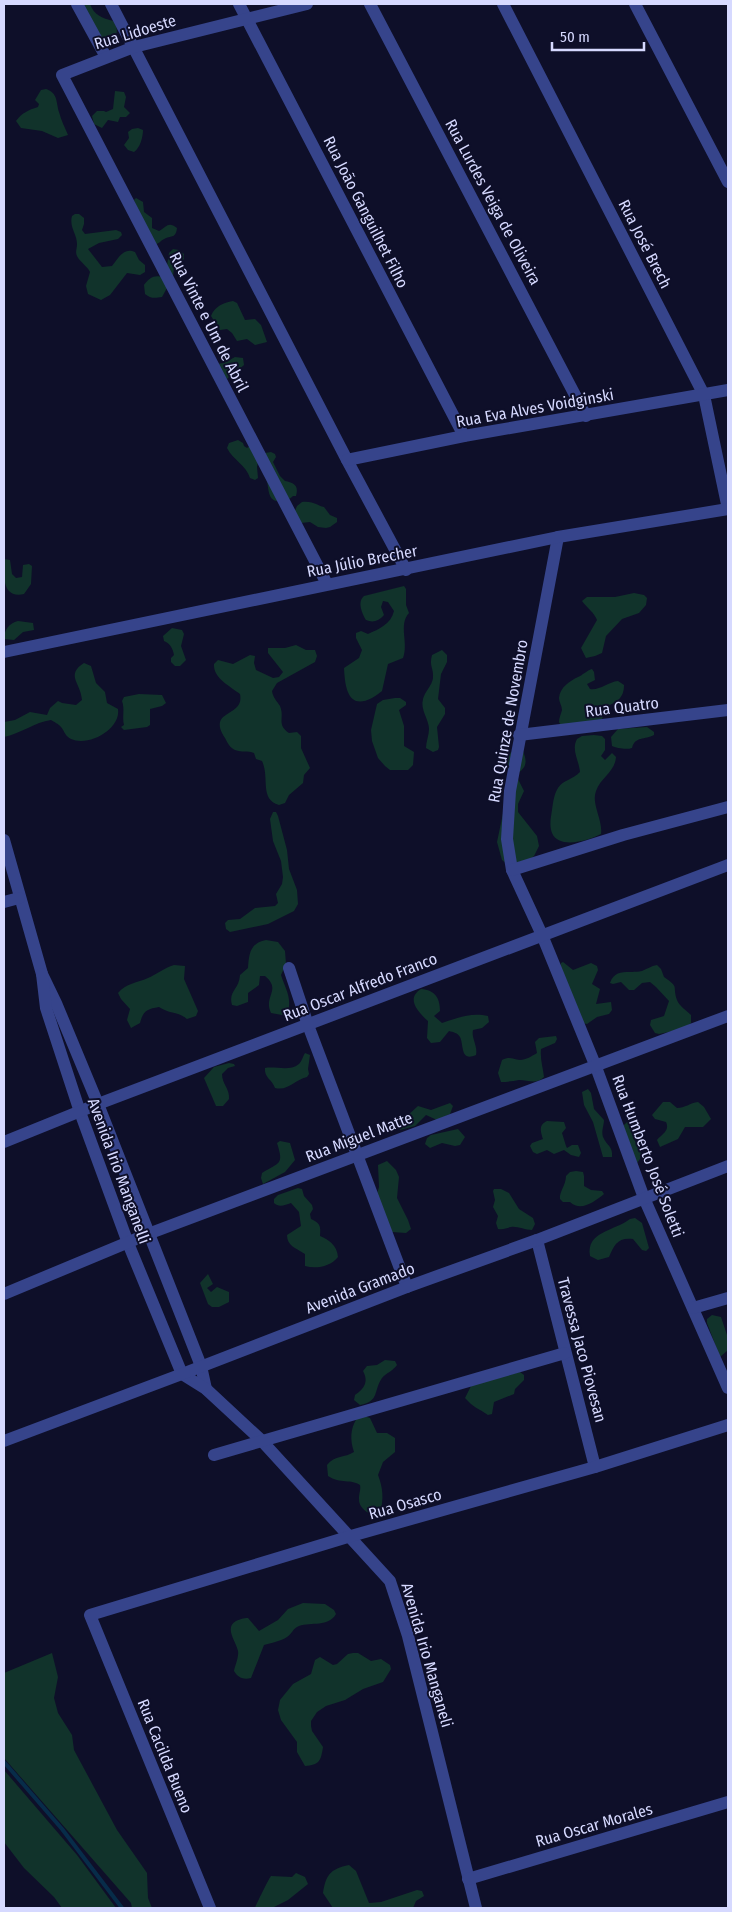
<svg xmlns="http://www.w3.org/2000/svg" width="732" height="1912" font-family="'Fira Sans Condensed',sans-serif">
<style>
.green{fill:#11332b}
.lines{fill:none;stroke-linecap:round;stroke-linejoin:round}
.stream{stroke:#072c49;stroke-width:4}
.minor{stroke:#36448b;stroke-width:12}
.labels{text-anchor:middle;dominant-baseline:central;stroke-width:4;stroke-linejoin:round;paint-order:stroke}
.street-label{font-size:16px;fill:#d6d9ff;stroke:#0e0f29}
</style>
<rect width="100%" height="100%" fill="#0e0f29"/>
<g class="green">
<path d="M77,4H90C94,15 102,18 113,21C118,28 118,32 114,40L104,41Z"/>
<path d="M46,89C58,93 56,102 59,112C61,120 65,128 68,135L58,138L42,131L21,128L16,121C22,113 28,110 38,107L39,104L35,100L41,90Z"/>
<path d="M115,91L124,92L126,97L124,107L130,113L126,117H120L118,122L108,120L102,128L94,124L92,116L97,111H104L106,112L113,109Z"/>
<path d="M138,128L143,130C143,137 140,148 134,152L128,150L124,145L129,138L128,132L132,129Z"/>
<path d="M136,198L143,202L144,212L152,218V228L159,231C167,227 168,221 177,228C176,237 173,236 166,238C159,241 160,245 150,245L134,200Z"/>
<path d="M75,214H79L84,218V224L82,230L85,234L116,230L121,232L122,235L118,239L99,243L88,249L102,267L112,266C119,257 124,247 135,252L139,260L145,265V272L140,275L127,273L110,295L101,300L88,294L86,286L90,272C87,266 80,262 77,256C75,252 77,249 77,244C77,234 69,227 72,216Z"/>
<path d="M173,249L179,250L184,254V259L174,267L173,277L162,297C155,298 151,299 145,294L144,285C150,277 155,274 165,278L169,253Z"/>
<path d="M233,301L237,303L245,320L255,319L261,325L267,342L255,345L247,339L237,341L232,333L227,329L220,330L211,316C215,306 223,303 233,301Z"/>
<path d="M235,357L243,358L244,365L237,371V375L230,376L227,379L216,364L224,363Z"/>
<path d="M238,440L243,443L244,446L247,448L251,445L265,453L271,452L275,454L276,457L273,462L280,476L285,481C294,483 299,485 296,496H293C289,500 287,500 282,501C268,503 269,491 267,481C265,475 261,468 258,462L257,467L258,478L255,480L250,478C246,465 233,460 227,448L229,443Z"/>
<path d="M302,502C315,501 317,506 324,507L330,515L337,518V522L330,527L326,528L318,527L310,522L301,523L294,513L297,506Z"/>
<path d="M4,559L10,560L12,574L16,578L22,577L23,565L29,564L32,566L31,584L24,594C1,599 4,574 4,559Z"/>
<path d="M404,586L406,589V605L409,613C398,625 409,643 403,658L388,664L382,691C379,693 376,696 372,698C347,711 345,685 344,668L359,658L362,650L356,638V633L361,631L368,634C379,629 391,624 394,611L388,602L383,601L381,607L384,615C379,621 373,623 366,620C362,613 357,602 364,596Z"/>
<path d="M634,593L644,595L647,598L646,605L639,613L622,619L606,636L602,653L595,656L586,658L581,648L597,620C594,612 587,608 582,601L587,597H615Z"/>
<path d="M18,621L33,623L34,630L23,632L14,640L4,639C4,630 9,623 18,621Z"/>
<path d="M172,628L182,630L184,634L181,646L186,660L180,666H175L171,662V658L174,655C173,649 170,643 164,641L163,636Z"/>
<path d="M296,645L306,650H315L317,656L315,662L277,683L272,691C273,698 277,701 280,706C285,718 276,724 289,733L297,732L301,736V748L310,768L304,775L303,783L289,795L285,803L279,805C259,799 270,778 262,761L256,759L254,753C248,750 242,753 235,750C230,748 227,742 225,738C206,709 245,718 240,694C230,686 213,678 214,664L218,660L233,664L250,655L255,656L254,663L256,670L273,678L279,677L283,672L268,653V648H285Z"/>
<path d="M442,650L447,655V662L441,674L438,699L445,708V714L437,727L439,747L438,750L433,752L426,748C426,742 429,735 429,729C429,719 420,710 423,699C425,691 432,686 433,678C434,668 429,667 432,655Z"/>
<path d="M84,663L91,666L96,683L105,692L107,703L118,709C121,729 89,747 71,739C65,736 65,732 61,727C59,724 54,722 51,720C35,722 20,734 4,737V722L15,720L30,712L47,715L50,708L58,701L62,703L76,705L82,700C81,683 65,675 84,663Z"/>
<path d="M592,669L594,672L595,680L587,684L590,689C599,691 608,682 618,681L624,685C624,699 616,702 606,707L601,722L562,728L559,722C559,718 561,714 562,710C562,706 559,702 559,698C560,687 570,681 578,677C583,675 586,671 592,669Z"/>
<path d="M139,694L162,695L166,703L162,706L150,709V725L147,727L124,730L121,727L124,725C122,717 125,709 122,701L124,697Z"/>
<path d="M395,698H400L406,702V705L399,710L404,726V746L414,752L413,765L408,770H390L385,766L378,758L372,741L371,730L377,704L383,700Z"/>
<path d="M647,727L654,732V735C645,740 635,736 632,748C627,750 616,748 612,746L611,737L618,729Z"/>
<path d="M594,735L602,736L605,739V750L601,756L605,760L612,753L616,757C615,772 601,777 596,791C591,804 603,820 601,834C590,840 559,850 552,833C549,825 551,817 552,810C553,803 554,794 558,788C563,780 574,779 580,772C579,760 571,750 577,739L582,736Z"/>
<path d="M523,751C527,761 527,767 518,773V779L524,791L518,804V812L537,836L539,846L534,856L530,859L508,865L502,860L497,842L511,775L505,764L511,752Z"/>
<path d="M273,812H276L278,816L287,850L289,869L297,890L298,904L294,911L268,924L230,932L226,929L225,923L228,920L240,919L255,908L275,906L278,903L276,894L282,884L283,877L281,861L273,841L270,819Z"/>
<path d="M266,940L278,942L285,951L286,964L281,975C285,988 292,997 288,1012L282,1015L271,1013C263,996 282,990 265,976H260L259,985L248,993V1002L237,1006L232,1005C228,991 239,990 240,975L248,968C249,954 250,943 266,940Z"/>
<path d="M563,962L573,970L591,963L597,966L598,970L592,984L600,989L596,1004L611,1002L612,1010L609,1014L597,1017L587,1024L582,1023L560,971L561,963Z"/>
<path d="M174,965L185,966L184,979L198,1011L196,1016L187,1019C177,1011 169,1014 159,1007C147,1009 143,1011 140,1023L131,1028L127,1020L130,1009L121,999L118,993C126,983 137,983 148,978C157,974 164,968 174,965Z"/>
<path d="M657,965L661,969L664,977C680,988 672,985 677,1000C679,1006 687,1011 691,1015V1023L683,1029L659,1034L655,1033L650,1025L651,1020L664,1016L669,1001L656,987L650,982L642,983L634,990H629L621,982L613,984L610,983C615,967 630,974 642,971C647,969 651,966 657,965Z"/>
<path d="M421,989C435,990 440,998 440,1011L434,1016L442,1023C457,1018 471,1012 488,1016L489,1022L482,1028L473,1030C471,1038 478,1046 476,1055C460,1062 464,1045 460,1037C458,1033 453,1032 449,1031L440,1042L431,1043L427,1038L428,1021C419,1013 405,999 421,989Z"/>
<path d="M556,1036L557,1039L555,1043L541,1049C540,1060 543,1067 544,1077C536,1085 529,1080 519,1080C513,1081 507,1082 501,1082L498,1073L502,1060C510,1056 512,1059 520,1060C526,1060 532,1056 537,1053L535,1042L539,1038Z"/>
<path d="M305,1053L310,1055L308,1069L309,1074L307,1077C294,1080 289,1091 275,1088C272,1079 264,1078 265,1068C276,1066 289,1072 299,1064C302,1061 303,1056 305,1053Z"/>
<path d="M229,1063L234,1064L235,1066L228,1068L222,1074C222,1084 230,1089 229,1099L223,1106H216L204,1078L214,1067Z"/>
<path d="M588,1089L591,1093L594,1109L604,1120C604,1125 601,1131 603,1137C607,1146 613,1146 612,1157H603L593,1122L584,1105L582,1092Z"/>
<path d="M663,1102H670L677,1108C685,1108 690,1103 698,1102L704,1107L711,1119L703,1127H685L678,1139L660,1147L657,1140C662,1134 670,1131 666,1122L655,1119L652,1115Z"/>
<path d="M450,1103L453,1106L450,1114L437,1120L426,1115L415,1126L400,1130L396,1126L418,1106L431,1110Z"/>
<path d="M629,1120L633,1122L636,1126L633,1138C638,1146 646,1154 637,1163L622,1127Z"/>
<path d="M547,1121L564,1122L566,1128L562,1133L566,1146L567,1148L572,1145H578L581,1153L579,1157L571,1155L564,1150L554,1154L547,1150L537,1154L533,1152L530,1146L532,1143L543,1139C541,1132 538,1125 547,1121Z"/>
<path d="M458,1129L465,1137L460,1145L455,1146L442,1143L430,1148L425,1144L427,1138L431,1135Z"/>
<path d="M280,1141L290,1143L295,1160L285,1172L263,1184L261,1178L262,1173C280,1162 284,1165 277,1143Z"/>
<path d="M387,1161L396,1170L399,1177L397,1198L408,1220L411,1229L406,1233L392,1232L377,1194L379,1187L378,1165Z"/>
<path d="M576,1171L583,1172L584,1176V1186L591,1190L602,1191L604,1194C594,1202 581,1212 570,1202H563L560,1199C559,1192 566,1185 566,1176L570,1172Z"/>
<path d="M298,1188L302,1189L304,1196L312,1205L313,1209L310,1214L311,1219C320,1223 321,1226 320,1236C329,1240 337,1245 338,1257C330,1267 316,1269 305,1266V1254C296,1248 287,1246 287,1235L301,1226L299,1212L291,1203C285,1205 279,1208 274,1203V1199L278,1195Z"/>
<path d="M494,1189H501L509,1193L519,1209L533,1218L535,1224L532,1230C525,1230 517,1226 511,1227C506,1228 504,1230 498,1229L496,1223L498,1216L493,1207L495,1200L493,1191Z"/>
<path d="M635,1218L642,1223L649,1248L646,1251L642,1250L633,1239C618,1237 614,1245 609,1257L598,1260L590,1256C586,1231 615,1231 630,1219Z"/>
<path d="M208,1274L213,1284L207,1288L211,1292L217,1287L229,1292V1302L219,1307H212L208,1304L200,1283Z"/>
<path d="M712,1315L721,1317L728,1338V1350L720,1357L707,1323V1319Z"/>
<path d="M385,1360L395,1361L397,1365C393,1371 386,1373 382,1378C373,1391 380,1401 360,1405L354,1400L355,1395C364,1389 369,1382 363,1371L367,1366L377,1365Z"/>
<path d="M520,1372L524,1375V1380L515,1389L514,1394L494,1402L492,1414L488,1415C478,1408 474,1408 465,1398L472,1384Z"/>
<path d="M364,1416L370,1418L377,1433H387L395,1438V1452L383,1462L378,1475C383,1488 384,1499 380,1513L375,1517C368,1513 358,1508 359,1498C359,1493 361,1490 360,1485C352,1479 340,1484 328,1476L327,1465C335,1455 345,1458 354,1452C350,1440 350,1429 357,1418Z"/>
<path d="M303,1603L325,1604L334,1610L336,1614C329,1627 311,1622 299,1626C293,1628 292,1634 287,1637C281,1641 271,1643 264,1645L251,1678C244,1680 238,1678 234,1671C235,1666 239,1657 238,1651C236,1641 224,1628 236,1621C241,1619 243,1618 248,1618L259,1631L278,1620L288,1609Z"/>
<path d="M52,1653L58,1677L54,1698L58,1713L72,1735L74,1750L117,1830L147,1873L148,1898L152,1908H132L131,1903L4,1758V1673Z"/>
<path d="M353,1653H358L371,1661L381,1659L390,1665L391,1669L383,1682L363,1689L345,1700L326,1706L317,1712L311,1721V1726L312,1731L323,1747C321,1761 319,1765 305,1766L297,1752V1742L281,1720L278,1710L280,1700L293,1684L311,1674L315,1660L320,1657L333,1665L337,1664L348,1654Z"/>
<path d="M4,1770L77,1855L116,1908H62L54,1897L24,1868L4,1842Z"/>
<path d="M349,1865L356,1871L369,1903L381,1902L417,1890L422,1891L424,1896L416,1901L413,1908H333L323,1893C326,1875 330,1869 349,1865Z"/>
<path d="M296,1873L305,1877L308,1884L288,1900L272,1908H255C256,1905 269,1878 271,1876L292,1877Z"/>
</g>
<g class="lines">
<path class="stream" d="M4,1762L62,1829L122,1908"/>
<g class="minor">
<path d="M77,4L106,57"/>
<path d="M111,4L347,460L406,570"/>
<path d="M239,4L464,436"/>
<path d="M307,4L134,47L62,75L327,584"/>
<path d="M370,4L586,416"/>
<path d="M503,4L704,395L728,509"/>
<path d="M635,4L728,182"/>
<path d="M347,460L464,436L728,390"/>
<path d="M558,537L510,791L507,839L512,870L542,935L596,1067L644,1198L728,1388"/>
<path d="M4,652L558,537L728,509"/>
<path d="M519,735L728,710"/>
<path d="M4,840L42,974L56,1003L98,1104L201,1366L206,1389"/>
<path d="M512,870L623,835L728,807"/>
<path d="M4,902L19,898"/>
<path d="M289,968L308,1025L407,1287"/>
<path d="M42,974L46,1008L80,1112L128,1243L182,1374L206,1389L261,1440L390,1581L408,1636L476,1908"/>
<path d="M4,1142L98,1104L728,865"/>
<path d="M537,1240L595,1467"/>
<path d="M4,1294L148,1234L728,1016"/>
<path d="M693,1308L728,1298"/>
<path d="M4,1441L182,1374L407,1287L537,1240L728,1166"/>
<path d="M214,1455L565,1353"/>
<path d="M468,1879L728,1802"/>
<path d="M210,1908L90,1615L351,1536L595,1467L728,1425"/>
</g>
</g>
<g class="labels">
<g class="street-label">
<text transform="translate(135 32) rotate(-17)">Rua Lidoeste</text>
<text transform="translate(493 202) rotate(62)">Rua Lurdes Veiga de Oliveira</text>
<text transform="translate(366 212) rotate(63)">Rua João Ganguilhet Filho</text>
<text transform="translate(645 244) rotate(63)">Rua José Brech</text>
<text transform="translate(209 322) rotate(63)">Rua Vinte e Um de Abril</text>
<text transform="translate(535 408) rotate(-10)">Rua Eva Alves Voidginski</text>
<text transform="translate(362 561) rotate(-11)">Rua Júlio Brecher</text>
<text transform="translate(622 707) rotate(-7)">Rua Quatro</text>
<text transform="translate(508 721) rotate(-80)">Rua Quinze de Novembro</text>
<text transform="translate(360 987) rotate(-21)">Rua Oscar Alfredo Franco</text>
<text transform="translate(359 1137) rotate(-21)">Rua Miguel Matte</text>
<text transform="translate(648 1156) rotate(69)">Rua Humberto José Soletti</text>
<text transform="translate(119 1171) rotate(70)">Avenida Irio Manganelli</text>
<text transform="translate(360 1288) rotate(-21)">Avenida Gramado</text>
<text transform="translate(582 1350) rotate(75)">Travessa Jaco Piovesan</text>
<text transform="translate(405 1504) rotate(-16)">Rua Osasco</text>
<text transform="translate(427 1655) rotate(74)">Avenida Irio Manganeli</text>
<text transform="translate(165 1756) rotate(68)">Rua Cacilda Bueno</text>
<text transform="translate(594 1825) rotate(-16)">Rua Oscar Morales</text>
</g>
</g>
<rect width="732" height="1912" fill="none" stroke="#d6d9ff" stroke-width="10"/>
<path d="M552 42v8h92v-8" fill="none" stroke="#d6d9ff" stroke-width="2.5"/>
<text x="560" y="42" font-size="15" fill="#d6d9ff" stroke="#0e0f29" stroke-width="4" paint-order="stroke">50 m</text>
</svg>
